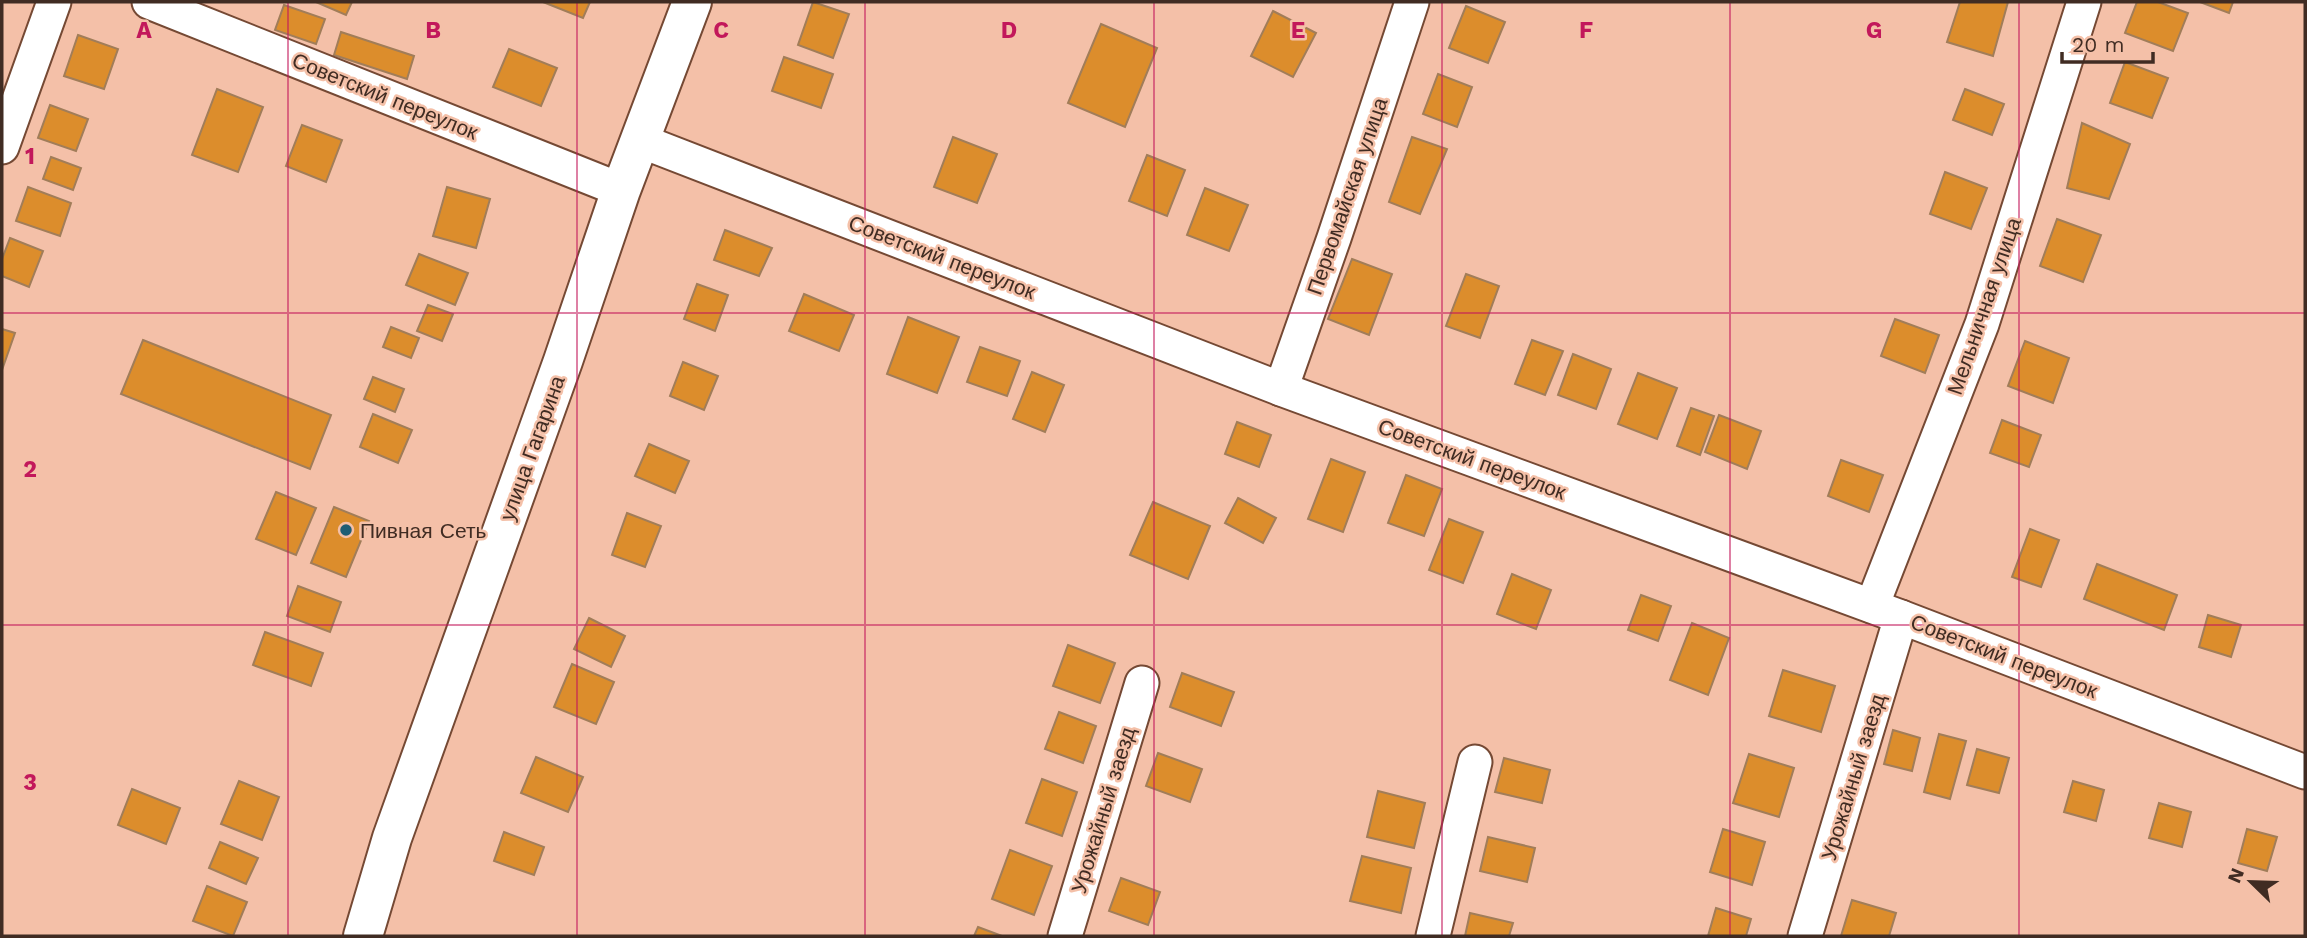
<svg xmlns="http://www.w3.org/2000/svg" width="2307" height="938" font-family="'Work Sans',sans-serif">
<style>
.building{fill:#dc8d2c;stroke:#a17d59;stroke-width:2}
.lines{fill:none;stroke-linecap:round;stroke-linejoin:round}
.minor-casing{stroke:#754934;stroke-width:37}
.secondary-casing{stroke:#754934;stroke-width:42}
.minor{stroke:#fff;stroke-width:33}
.secondary{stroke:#fff;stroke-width:38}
.grid{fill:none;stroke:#c2185b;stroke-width:2;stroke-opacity:0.55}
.poi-dot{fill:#1f5d74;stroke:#f4c0a8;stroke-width:2.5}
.labels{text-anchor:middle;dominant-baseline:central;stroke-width:5;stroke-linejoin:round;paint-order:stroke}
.street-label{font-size:21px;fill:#402c23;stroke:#f4c0a8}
.poi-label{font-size:21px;fill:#402c23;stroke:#f4c0a8;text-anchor:start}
.grid-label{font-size:23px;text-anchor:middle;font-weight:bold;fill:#c2185b;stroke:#f4c0a8;stroke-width:5;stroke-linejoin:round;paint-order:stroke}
</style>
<rect width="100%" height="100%" fill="#f4c0a8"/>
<g class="building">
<path d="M316,2H352L346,15Z"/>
<path d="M543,2H590L583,18Z"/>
<path d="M813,2L849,14L833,58L798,45Z"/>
<path d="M1960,2H2008L1993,56L1947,42Z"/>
<path d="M2137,2H2158L2188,13L2173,51L2125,33Z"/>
<path d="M2200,2H2233L2229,13Z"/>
<path d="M284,5L325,19L316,44L275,30Z"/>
<path d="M1466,6L1505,22L1488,63L1449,48Z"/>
<path d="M1273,11L1316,33L1293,77L1251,56Z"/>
<path d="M1101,24L1157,48L1125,127L1068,103Z"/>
<path d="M341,32L414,56L407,79L334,55Z"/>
<path d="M78,35L118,49L104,89L64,76Z"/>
<path d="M509,49L557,68L541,106L493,87Z"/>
<path d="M784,57L833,74L821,108L772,91Z"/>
<path d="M2125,62L2168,78L2152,118L2110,103Z"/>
<path d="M1438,74L1472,87L1457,127L1423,114Z"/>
<path d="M217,89L263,107L238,172L192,155Z"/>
<path d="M1965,89L2004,104L1992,135L1953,120Z"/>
<path d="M50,105L88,119L76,151L38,138Z"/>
<path d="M2082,123L2130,144L2109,199L2067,188Z"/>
<path d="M302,125L342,140L326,182L286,166Z"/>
<path d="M953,137L997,154L977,203L934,187Z"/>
<path d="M1412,137L1447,149L1420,214L1389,202Z"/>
<path d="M1147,155L1185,170L1167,216L1129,201Z"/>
<path d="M51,157L81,168L73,190L43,179Z"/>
<path d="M1945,172L1987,188L1971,229L1930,214Z"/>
<path d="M28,187L71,203L60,236L16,221Z"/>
<path d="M447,187L490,199L476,248L433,236Z"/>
<path d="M1205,188L1248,205L1229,251L1187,235Z"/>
<path d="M2057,219L2101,235L2083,282L2040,266Z"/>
<path d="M725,230L772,248L759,276L714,260Z"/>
<path d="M10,238L43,251L29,287L2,276V259Z"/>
<path d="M419,254L468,273L455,305L406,285Z"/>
<path d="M1352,259L1392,274L1369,335L1328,319Z"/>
<path d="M1466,274L1499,286L1480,338L1446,326Z"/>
<path d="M697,284L728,295L715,331L684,319Z"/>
<path d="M804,294L854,315L839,351L789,331Z"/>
<path d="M428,305L453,314L442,341L417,331Z"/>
<path d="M908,317L959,337L937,393L887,374Z"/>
<path d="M1895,319L1939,335L1925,373L1881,356Z"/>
<path d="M391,327L419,338L411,358L383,347Z"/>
<path d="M2,329L15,333L2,370Z"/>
<path d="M143,340L331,415L310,469L121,394Z"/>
<path d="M1532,340L1563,351L1545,395L1515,384Z"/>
<path d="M2025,341L2069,358L2053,403L2008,386Z"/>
<path d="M980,347L1020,361L1007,396L967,382Z"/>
<path d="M1573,354L1611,369L1596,409L1558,395Z"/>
<path d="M683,362L718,376L704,410L670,396Z"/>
<path d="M1032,372L1064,385L1045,432L1013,419Z"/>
<path d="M1638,373L1677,388L1657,439L1618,424Z"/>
<path d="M373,377L404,389L395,412L364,399Z"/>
<path d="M1691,408L1714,416L1700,455L1677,446Z"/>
<path d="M373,414L412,430L398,463L360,447Z"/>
<path d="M1719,415L1761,431L1747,469L1705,452Z"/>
<path d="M2002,420L2041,435L2029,467L1990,453Z"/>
<path d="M1237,422L1271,435L1259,467L1225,454Z"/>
<path d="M649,444L689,461L675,493L635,476Z"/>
<path d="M1331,459L1365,472L1343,532L1308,519Z"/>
<path d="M1841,460L1883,475L1869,512L1828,496Z"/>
<path d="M1406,475L1442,489L1424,536L1388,523Z"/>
<path d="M276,492L316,508L296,555L256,539Z"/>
<path d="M1238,498L1276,518L1263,543L1225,523Z"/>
<path d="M1153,502L1210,526L1188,579L1130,555Z"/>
<path d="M334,507L369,521L346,577L311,563Z"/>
<path d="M627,513L661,526L645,567L612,555Z"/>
<path d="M1449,519L1483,532L1463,583L1429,570Z"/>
<path d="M2030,529L2059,540L2041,587L2012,577Z"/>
<path d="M2097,564L2177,595L2164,630L2084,599Z"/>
<path d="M1512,574L1551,590L1536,629L1497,614Z"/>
<path d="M298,586L341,602L330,632L287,616Z"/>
<path d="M1641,595L1671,606L1658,641L1628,630Z"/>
<path d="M2208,615L2241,625L2231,657L2199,647Z"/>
<path d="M589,618L625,636L611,667L574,649Z"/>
<path d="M1692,623L1729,638L1708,695L1670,680Z"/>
<path d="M265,632L323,653L311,686L253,665Z"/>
<path d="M1068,645L1115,663L1100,703L1053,686Z"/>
<path d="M572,664L614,682L596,724L554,707Z"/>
<path d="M1783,670L1835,686L1821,732L1769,716Z"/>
<path d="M1182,673L1234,692L1221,726L1170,707Z"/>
<path d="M1059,712L1096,726L1083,763L1045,749Z"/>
<path d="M1893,730L1920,738L1912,771L1884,764Z"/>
<path d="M1939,734L1966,741L1950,799L1924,792Z"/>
<path d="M1977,749L2009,758L1999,793L1967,785Z"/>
<path d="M1158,753L1202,769L1190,802L1146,786Z"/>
<path d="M1749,754L1794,768L1779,817L1733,803Z"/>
<path d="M536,757L583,777L568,812L521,793Z"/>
<path d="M1504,758L1550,770L1542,803L1495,792Z"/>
<path d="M1042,779L1077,792L1062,836L1026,823Z"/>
<path d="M239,781L279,797L262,840L221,824Z"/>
<path d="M2073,781L2104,790L2096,821L2064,812Z"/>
<path d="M132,789L180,808L166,844L118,825Z"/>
<path d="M1378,791L1425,803L1414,848L1367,837Z"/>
<path d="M2159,803L2191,812L2182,847L2149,838Z"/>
<path d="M1723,829L1765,842L1752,885L1710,872Z"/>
<path d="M2247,829L2277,837L2267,871L2238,863Z"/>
<path d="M504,832L544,847L534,875L494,861Z"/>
<path d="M1488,837L1535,848L1527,882L1480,871Z"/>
<path d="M220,842L258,858L246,884L209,868Z"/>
<path d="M1010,850L1052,866L1034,915L992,899Z"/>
<path d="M1362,856L1411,868L1401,913L1350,901Z"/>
<path d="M1121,878L1160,892L1148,925L1109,911Z"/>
<path d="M207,886L247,902L233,936L193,921Z"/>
<path d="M1852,900L1896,913L1889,936H1841Z"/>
<path d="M1716,908L1751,919L1746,936H1708Z"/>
<path d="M1470,913L1513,923L1509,936H1465Z"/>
<path d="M978,927L1002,936H974Z"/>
</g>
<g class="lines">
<defs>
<g id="minor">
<path d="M149,2L621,190"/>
<path d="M641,141L1281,389L1901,617L2305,772"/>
<path d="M2,147L54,2"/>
<path d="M1281,389L1334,238L1412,2"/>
<path d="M1872,606L1982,324L2084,2"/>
<path d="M1065,936L1142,683"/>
<path d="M1433,936L1475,762"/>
<path d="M1805,936L1901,617"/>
</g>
<path id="secondary" d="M363,936L392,838L563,361L621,190L692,2"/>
</defs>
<use href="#minor" class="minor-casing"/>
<use href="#secondary" class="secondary-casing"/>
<use href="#minor" class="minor"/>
<use href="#secondary" class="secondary"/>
</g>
<path class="grid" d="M288,2V936M577,2V936M865,2V936M1154,2V936M1442,2V936M1730,2V936M2019,2V936M2,313H2305M2,625H2305"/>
<circle class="poi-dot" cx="346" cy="530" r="7"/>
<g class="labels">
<g class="street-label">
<text transform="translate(385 96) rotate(22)">Советский переулок</text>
<text transform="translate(1347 196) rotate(-71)">Первомайская улица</text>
<text transform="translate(942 257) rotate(21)">Советский переулок</text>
<text transform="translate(1984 306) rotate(-71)">Мельничная улица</text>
<text transform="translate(532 448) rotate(-70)">улица Гагарина</text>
<text transform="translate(1472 459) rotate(20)">Советский переулок</text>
<text transform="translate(2004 656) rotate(21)">Советский переулок</text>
<text transform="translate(1853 777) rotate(-73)">Урожайный заезд</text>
<text transform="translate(1103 810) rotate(-73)">Урожайный заезд</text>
</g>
<g class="poi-label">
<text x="360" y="530">Пивная Сеть</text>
</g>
</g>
<g class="grid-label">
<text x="144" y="38">A</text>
<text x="433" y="38">B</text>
<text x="721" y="38">C</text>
<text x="1009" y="38">D</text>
<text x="1298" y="38">E</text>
<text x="1586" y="38">F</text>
<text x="1874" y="38">G</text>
<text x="30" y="164">1</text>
<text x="30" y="477">2</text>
<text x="30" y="790">3</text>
</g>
<rect width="2307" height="938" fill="none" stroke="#402c23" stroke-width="7"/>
<g transform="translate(2251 882) rotate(293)" stroke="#f4c0a8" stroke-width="5" paint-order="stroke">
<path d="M0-5L12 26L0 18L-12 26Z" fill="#402c23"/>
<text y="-10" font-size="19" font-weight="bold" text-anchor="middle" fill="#402c23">N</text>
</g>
<path d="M2062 52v10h91v-10" fill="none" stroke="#402c23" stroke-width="3.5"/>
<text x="2072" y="52" font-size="21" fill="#402c23" stroke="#f4c0a8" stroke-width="5" paint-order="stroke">20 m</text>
</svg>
